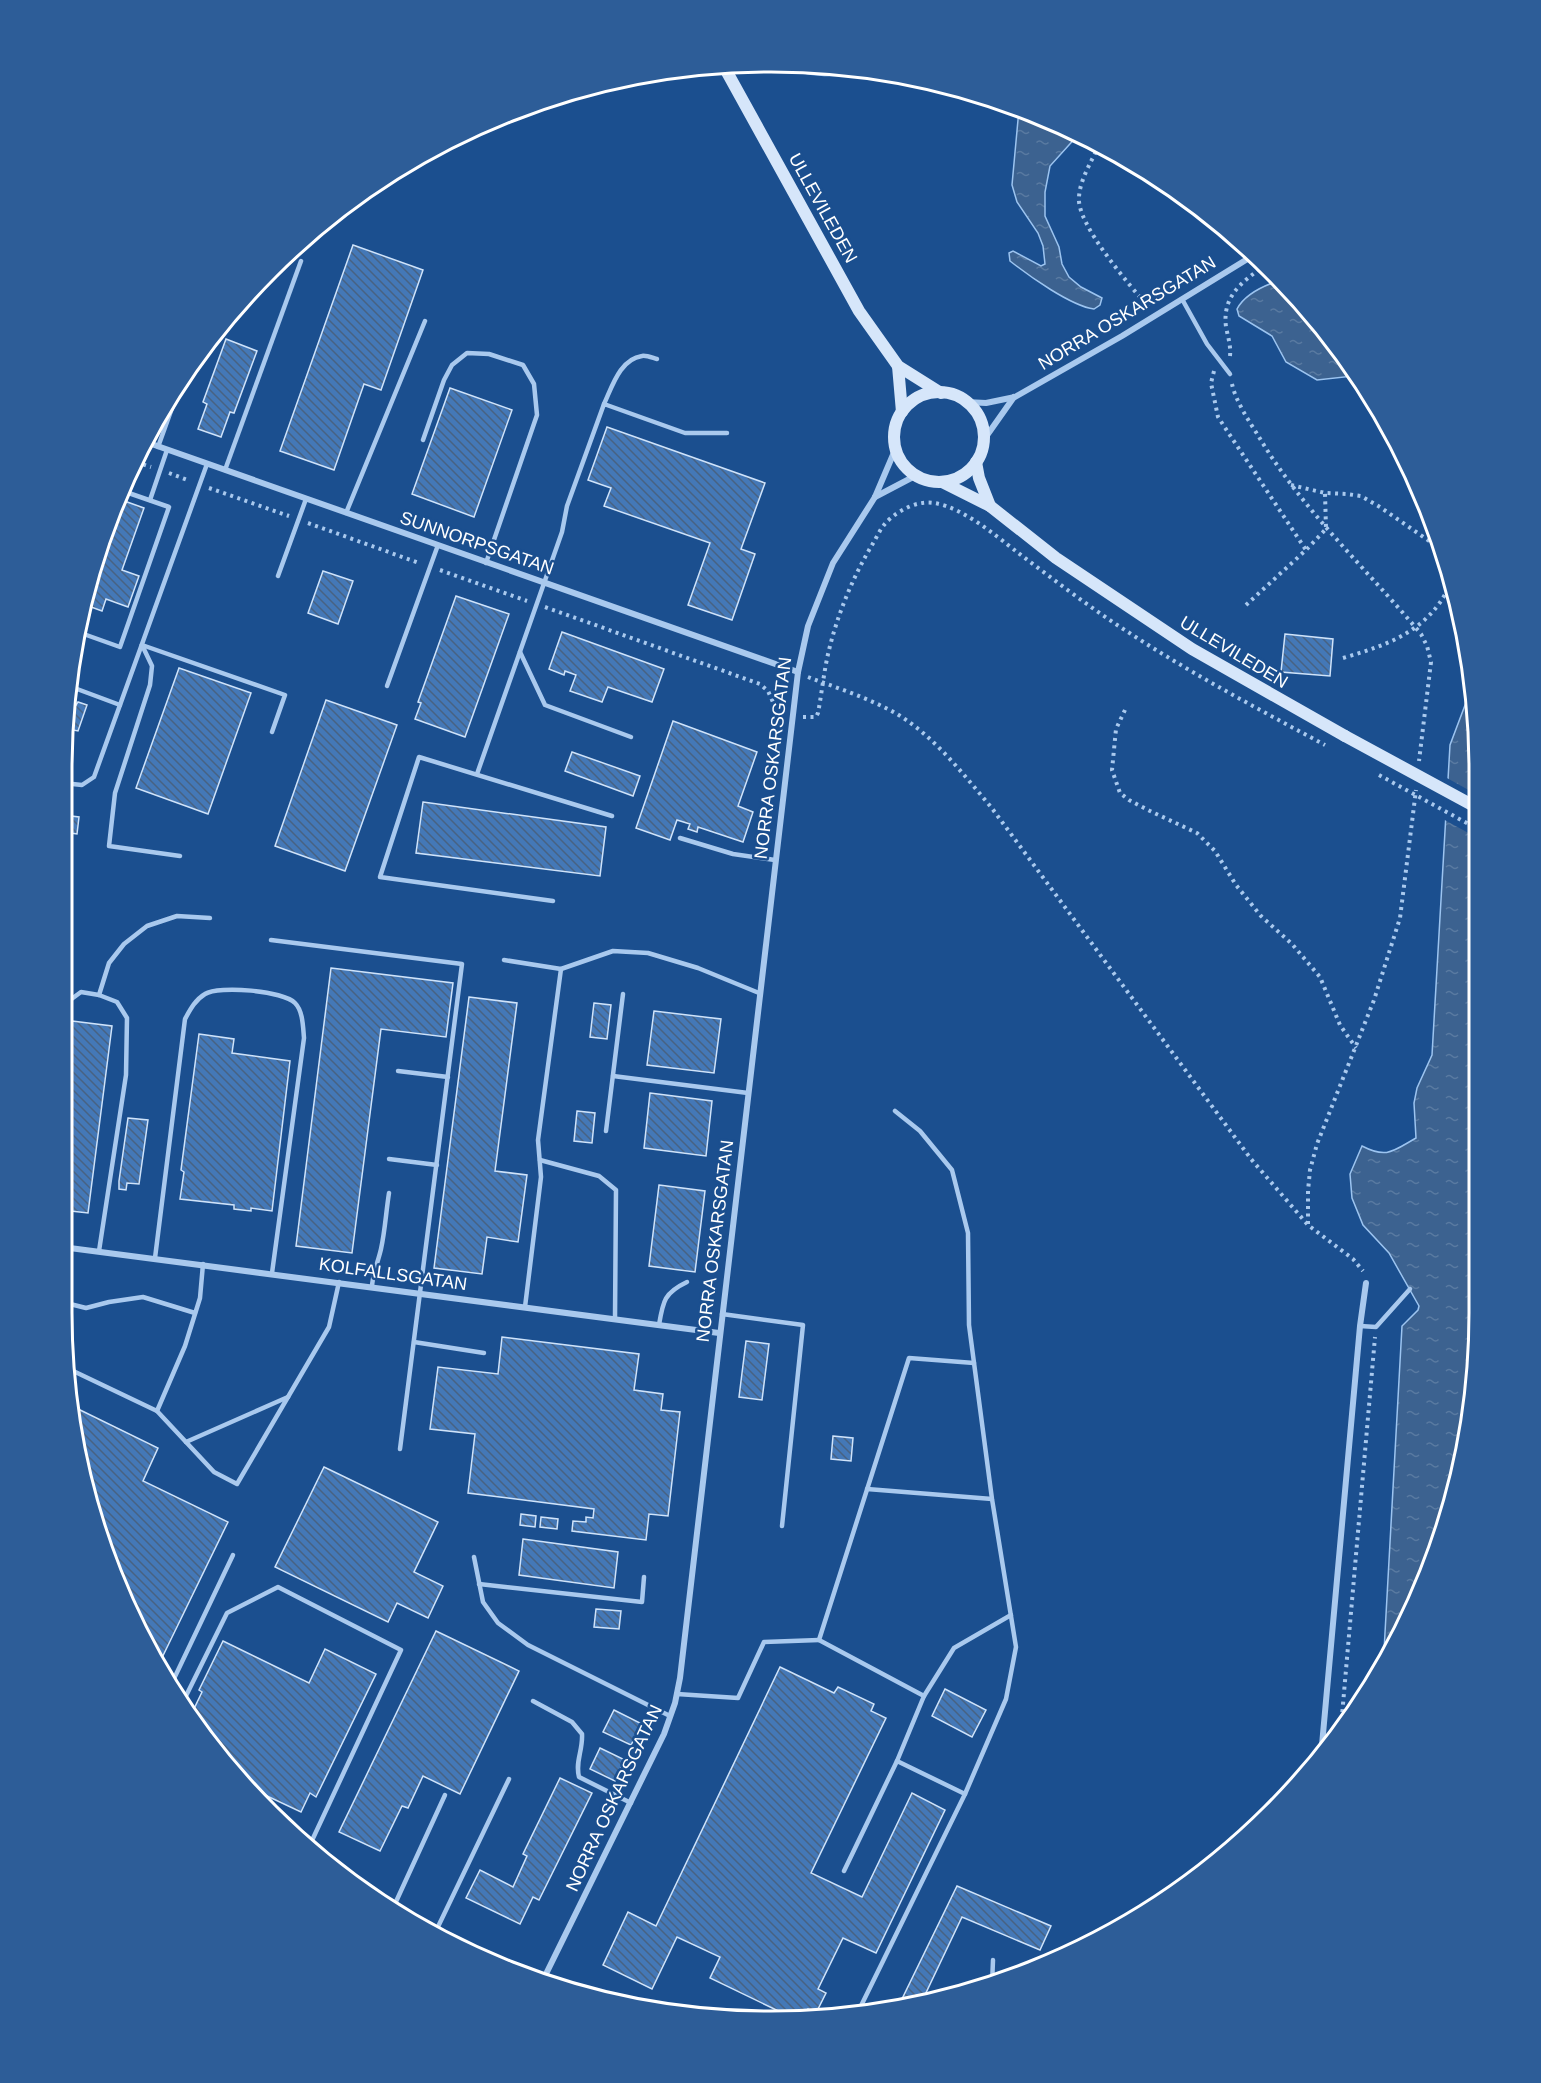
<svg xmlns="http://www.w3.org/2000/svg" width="1541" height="2083" font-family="Arial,sans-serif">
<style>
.water{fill:url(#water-ripples);stroke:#9cc4f0;stroke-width:1.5}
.pier{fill:#1b4f8f}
.building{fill:url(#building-back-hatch);stroke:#cfe3fa;stroke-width:1.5}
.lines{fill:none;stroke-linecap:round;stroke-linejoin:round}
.path{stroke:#a9c9ee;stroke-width:4;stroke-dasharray:3 4.5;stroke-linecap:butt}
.lane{stroke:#a9c9ee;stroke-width:4.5}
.street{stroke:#a9c9ee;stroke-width:6}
.secondary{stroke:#d6e6fa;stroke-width:12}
.path-bridge{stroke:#a9c9ee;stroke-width:4;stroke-dasharray:3 4.5;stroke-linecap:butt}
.secondary-bridge{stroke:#d6e6fa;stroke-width:12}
.labels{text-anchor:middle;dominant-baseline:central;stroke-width:5;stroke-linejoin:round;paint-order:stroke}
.street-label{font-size:18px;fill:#fff;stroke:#1b4f8f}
.rim{fill:none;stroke:#fff;stroke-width:3}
</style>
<defs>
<pattern id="water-ripples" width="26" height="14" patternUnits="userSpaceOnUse" patternTransform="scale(1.5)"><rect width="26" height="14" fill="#3c6290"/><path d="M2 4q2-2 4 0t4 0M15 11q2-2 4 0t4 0" fill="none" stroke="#597aa1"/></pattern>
<pattern id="building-back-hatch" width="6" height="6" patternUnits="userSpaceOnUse" patternTransform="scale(1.5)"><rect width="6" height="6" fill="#4478b7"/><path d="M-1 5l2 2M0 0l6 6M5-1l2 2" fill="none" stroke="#486282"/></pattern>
</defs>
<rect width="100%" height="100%" fill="#1b4f8f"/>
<g class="water">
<path d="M780,65L863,68L883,72C848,75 812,81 780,65Z"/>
<path d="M1019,109L1078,135L1050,166L1045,192V216L1059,247L1062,264L1069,277L1081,287L1102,298L1100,305L1094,309C1071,306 1029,276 1010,261L1009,253L1013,251L1041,266L1045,264L1043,246L1038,233L1017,202L1012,185Z"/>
<path d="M1278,281L1333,339L1354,376L1317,380L1286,362L1272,336L1239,316L1237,309C1245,294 1263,286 1278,281Z"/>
<path d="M1473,684L1478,1359L1442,1540L1383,1669L1402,1326L1418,1310L1419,1306L1389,1253L1363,1225L1352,1198L1350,1174L1362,1146C1387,1159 1393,1151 1416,1138L1414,1103L1417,1088L1432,1055L1450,745Z"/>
</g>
<path class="pier" d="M1445,777L1474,793V836L1443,819Z"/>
<g class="building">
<path d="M353,245L423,270L381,390L364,384L334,470L280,451Z"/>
<path d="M226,339L257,351L234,413L230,412L221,437L198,429L207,404L203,402Z"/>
<path d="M450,388L512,410L474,517L412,494Z"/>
<path d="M607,427L765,483L741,549L755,554L732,620L688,605L710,543L604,506L611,488L588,480Z"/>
<path d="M116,498L144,508L122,570L139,576L128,607L106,599L102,611L83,604L86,587Z"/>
<path d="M323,571L353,581L338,624L308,613Z"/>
<path d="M456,596L509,614L465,737L415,719L421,703L418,702Z"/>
<path d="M562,632L664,669L652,702L608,687L602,702L570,691L576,675L565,671L564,675L549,669Z"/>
<path d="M1285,634L1333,639L1330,676L1281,672Z"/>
<path d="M179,668L251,693L208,814L136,788Z"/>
<path d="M326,700L397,725L345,871L275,846Z"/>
<path d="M67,702L76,705L78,702L87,705L78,731L63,728Z"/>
<path d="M673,721L757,752L738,806L753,812L743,842L698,827L697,832L688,829L690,824L677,820L670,840L636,828Z"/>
<path d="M572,752L640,776L633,796L565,771Z"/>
<path d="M423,802L606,827L600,876L416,853Z"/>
<path d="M63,815L79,817L77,834L63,832Z"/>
<path d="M331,968L453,983L446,1037L381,1029L352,1253L296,1246Z"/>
<path d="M469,997L517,1003L495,1171L527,1175L518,1242L487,1237L482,1274L434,1268Z"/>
<path d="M594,1003L611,1005L607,1039L590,1037Z"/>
<path d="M654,1011L721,1019L714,1073L647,1065Z"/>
<path d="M72,1021L112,1026L88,1213L62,1210V1099Z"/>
<path d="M199,1034L234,1039L232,1053L290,1061L272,1211L251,1208V1211L234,1209V1205L180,1199L184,1172L181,1170Z"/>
<path d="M650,1093L712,1101L706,1156L644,1148Z"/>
<path d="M577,1111L595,1113L592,1143L574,1141Z"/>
<path d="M128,1118L148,1120L139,1184L127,1183L126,1190L119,1189V1181Z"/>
<path d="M659,1185L705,1191L695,1272L649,1266Z"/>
<path d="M502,1337L639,1354L634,1390L663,1394L661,1410L680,1412L668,1516L649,1514L646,1540L572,1531L573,1521L586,1522V1517L593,1518L594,1509L468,1493L475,1434L430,1429L438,1367L498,1374Z"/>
<path d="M746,1341L769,1344L762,1400L739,1397Z"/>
<path d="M74,1407L158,1448L143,1481L228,1522L157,1668L100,1531L104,1523L95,1518L86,1496Z"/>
<path d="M833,1436L853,1438L851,1461L831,1459Z"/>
<path d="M324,1467L438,1522L414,1572L443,1586L428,1618L397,1603L388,1622L275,1567Z"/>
<path d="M521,1514L536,1516L535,1527L520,1525Z"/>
<path d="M541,1517L558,1519L557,1529L540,1527Z"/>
<path d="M523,1539L618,1552L614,1588L519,1575Z"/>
<path d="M596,1609L621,1611L619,1629L594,1627Z"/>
<path d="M436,1631L519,1671L460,1794L423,1776L408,1808L402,1806L380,1851L339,1832Z"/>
<path d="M223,1641L309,1683L325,1649L376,1674L316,1797L310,1793L301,1812L248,1787L208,1744L190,1717L202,1692L199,1690Z"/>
<path d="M780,1667L834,1693L838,1687L874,1704L871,1711L886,1718L811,1873L862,1897L912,1793L945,1810L876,1953L843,1938L818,1989L826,1993L816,2013L808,2009L804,2019L793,2018L710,1978L720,1957L677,1937L652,1989L603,1965L628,1912L656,1926Z"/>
<path d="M945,1689L986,1710L972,1737L932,1716Z"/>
<path d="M614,1710L642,1724L631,1745L603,1732Z"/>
<path d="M600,1748L625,1760L615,1781L590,1769Z"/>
<path d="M560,1778L592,1793L539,1900L533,1897L520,1924L466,1898L480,1870L513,1887L527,1856L523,1854Z"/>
<path d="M957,1886L1051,1926L1040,1950L962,1917L923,1999L900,2003Z"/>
</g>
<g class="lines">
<g class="path">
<path d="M1099,145C1092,161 1080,179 1079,197C1076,224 1130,285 1148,307"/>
<path d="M1230,356C1231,346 1228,337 1226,327C1222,296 1242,282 1264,266"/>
<path d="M1214,371L1211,383L1218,417L1306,550"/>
<path d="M1232,384C1236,402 1249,421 1259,437C1303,511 1366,568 1421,634L1427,646L1431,662L1419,761"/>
<path d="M136,462L151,467"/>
<path d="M169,473L190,481"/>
<path d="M1291,485L1325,493L1347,494L1361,496L1380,507L1438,547"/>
<path d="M209,488L289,516"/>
<path d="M308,523L419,563"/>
<path d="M440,570L527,601"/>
<path d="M1246,605L1306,550L1326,529L1325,493"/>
<path d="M545,607L760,684L768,691L776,709L782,712"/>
<path d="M1343,658C1387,645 1427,632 1449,587"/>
<path d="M808,677C837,688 869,698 897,714C935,737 963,774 991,807L1251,1159L1308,1225L1353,1259L1363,1271"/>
<path d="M1125,710L1116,729L1112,770L1120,793L1129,800L1150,811L1197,833L1215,851L1236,885L1261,916L1292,944L1320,977L1340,1025L1356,1048"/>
<path d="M803,717H816L818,713C822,692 824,670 829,650C838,613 853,577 872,545C876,539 879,531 884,525C892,515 908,505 922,503C952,498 995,535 1017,552C1054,580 1092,609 1131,634C1194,675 1260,710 1325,745"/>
<path d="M1308,1224V1191L1310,1170L1317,1144L1374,1000L1400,918L1416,790"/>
<path d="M1341,1727L1375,1337"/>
</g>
<g class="lane">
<path d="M1182,299L1207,344L1230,374"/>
<path d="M604,404C612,387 620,359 642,356C646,355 653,358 657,359"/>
<path d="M423,440L444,380L452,365L467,353L489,354L523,365L534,384L537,415L486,563"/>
<path d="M158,447L185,372"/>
<path d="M225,470L301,261"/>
<path d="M150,500L167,450"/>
<path d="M346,513L425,321"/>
<path d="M278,576L306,499"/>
<path d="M78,632L120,647L169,507L120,490"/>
<path d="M142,645L152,666L150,685L115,793L109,846L180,856"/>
<path d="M142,645L285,695L272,732"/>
<path d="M520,652L545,705L631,737"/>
<path d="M69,686L120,705"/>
<path d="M387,686L438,545"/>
<path d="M477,774L562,532L567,506L604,404L685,433H727"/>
<path d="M63,783L82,785L94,777L207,464"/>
<path d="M680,838L733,854L775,860"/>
<path d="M553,901L380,877L419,757L612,816"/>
<path d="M271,940L462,964L400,1449"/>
<path d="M504,960L561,969L613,951L648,953L698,968L759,993"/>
<path d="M99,995L109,963L124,944L147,926L177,916L210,918"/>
<path d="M62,1006L81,992L99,995L117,1002L127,1018L126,1075L99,1251"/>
<path d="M398,1071L448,1077"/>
<path d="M613,1076L748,1093"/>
<path d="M895,1111L920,1131L952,1170L968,1233L969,1325L992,1499L1016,1647L1006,1699L965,1794"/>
<path d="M606,1131L623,994"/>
<path d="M389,1159L437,1165"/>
<path d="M540,1160L599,1176L616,1190L615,1319"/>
<path d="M155,1258L185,1019C190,1010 195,1000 205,994C219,985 284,991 295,1003C303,1011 303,1027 304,1038L272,1273"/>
<path d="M372,1286C373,1273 378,1262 381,1249C385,1231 386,1212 389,1193"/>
<path d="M62,1302L86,1308L109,1302L143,1297L195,1313"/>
<path d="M525,1307L541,1177L538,1140L561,969"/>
<path d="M722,1314L803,1325L782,1526"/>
<path d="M659,1325C663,1301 664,1293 687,1282"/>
<path d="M1360,1326L1376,1327L1410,1289"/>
<path d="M414,1342L484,1353"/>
<path d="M69,1369L157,1411L185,1346L200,1298L203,1264"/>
<path d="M157,1411L214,1472L237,1484L329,1327L339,1282"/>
<path d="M186,1442L288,1397"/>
<path d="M867,1489L992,1499"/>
<path d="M474,1557L483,1602L498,1623L528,1645L670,1716"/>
<path d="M479,1584L642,1602L644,1577"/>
<path d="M170,1687L233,1555"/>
<path d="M677,1694L738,1698L764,1642L819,1640"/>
<path d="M924,1696L954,1648L1011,1615"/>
<path d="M533,1701L572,1722L582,1734C583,1751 575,1761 579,1777L631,1803"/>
<path d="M182,1704L227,1613L278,1587L401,1650L308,1849"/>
<path d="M897,1761L924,1696L819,1640L909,1358L974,1363"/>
<path d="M844,1871L897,1761L965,1794L858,2012"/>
<path d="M394,1906L445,1795"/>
<path d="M435,1933L509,1779"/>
<path d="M992,1985L993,1960"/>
</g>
<g class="street">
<path d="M966,402L986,403L1015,397L1122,336L1254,255"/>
<path d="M983,441L1014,397"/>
<path d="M146,442L798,672"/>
<path d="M875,497L915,476"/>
<path d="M62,1247L719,1333"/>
<path d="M1321,1756L1360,1326L1366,1283"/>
<path d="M433,1932L487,1959"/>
<path d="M544,1978L664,1734L675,1703L680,1678L798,672L808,626L833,563L875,497L895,450"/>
</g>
<g class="secondary">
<path d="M722,63L859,311L898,366L941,393"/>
<path d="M898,366L902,412"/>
<circle cx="939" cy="437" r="45"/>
<path d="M976,462L979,478L990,506"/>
<path d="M942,482L990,506L1056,558L1192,649L1345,736"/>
</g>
<path class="path-bridge" d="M1379,775L1474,827"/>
<path class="secondary-bridge" d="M1345,736L1474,806"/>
</g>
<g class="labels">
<g class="street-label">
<text transform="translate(823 208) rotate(61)">ULLEVILEDEN</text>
<text transform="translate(1127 313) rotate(-31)">NORRA OSKARSGATAN</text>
<text transform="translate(477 543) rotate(19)">SUNNORPSGATAN</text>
<text transform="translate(1234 652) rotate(31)">ULLEVILEDEN</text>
<text transform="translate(773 758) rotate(-83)">NORRA OSKARSGATAN</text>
<text transform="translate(715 1241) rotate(-83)">NORRA OSKARSGATAN</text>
<text transform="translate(393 1274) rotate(8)">KOLFALLSGATAN</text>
<text transform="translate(614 1798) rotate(-65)">NORRA OSKARSGATAN</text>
</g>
</g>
<path d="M0 0H1541V2083H0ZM770 72H771A698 698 0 0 1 1469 770V1313A698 698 0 0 1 771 2011H770A698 698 0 0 1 72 1313V770A698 698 0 0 1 770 72Z" fill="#2d5d98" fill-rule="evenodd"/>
<path class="rim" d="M770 72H771A698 698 0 0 1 1469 770V1313A698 698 0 0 1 771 2011H770A698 698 0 0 1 72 1313V770A698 698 0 0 1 770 72Z"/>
</svg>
